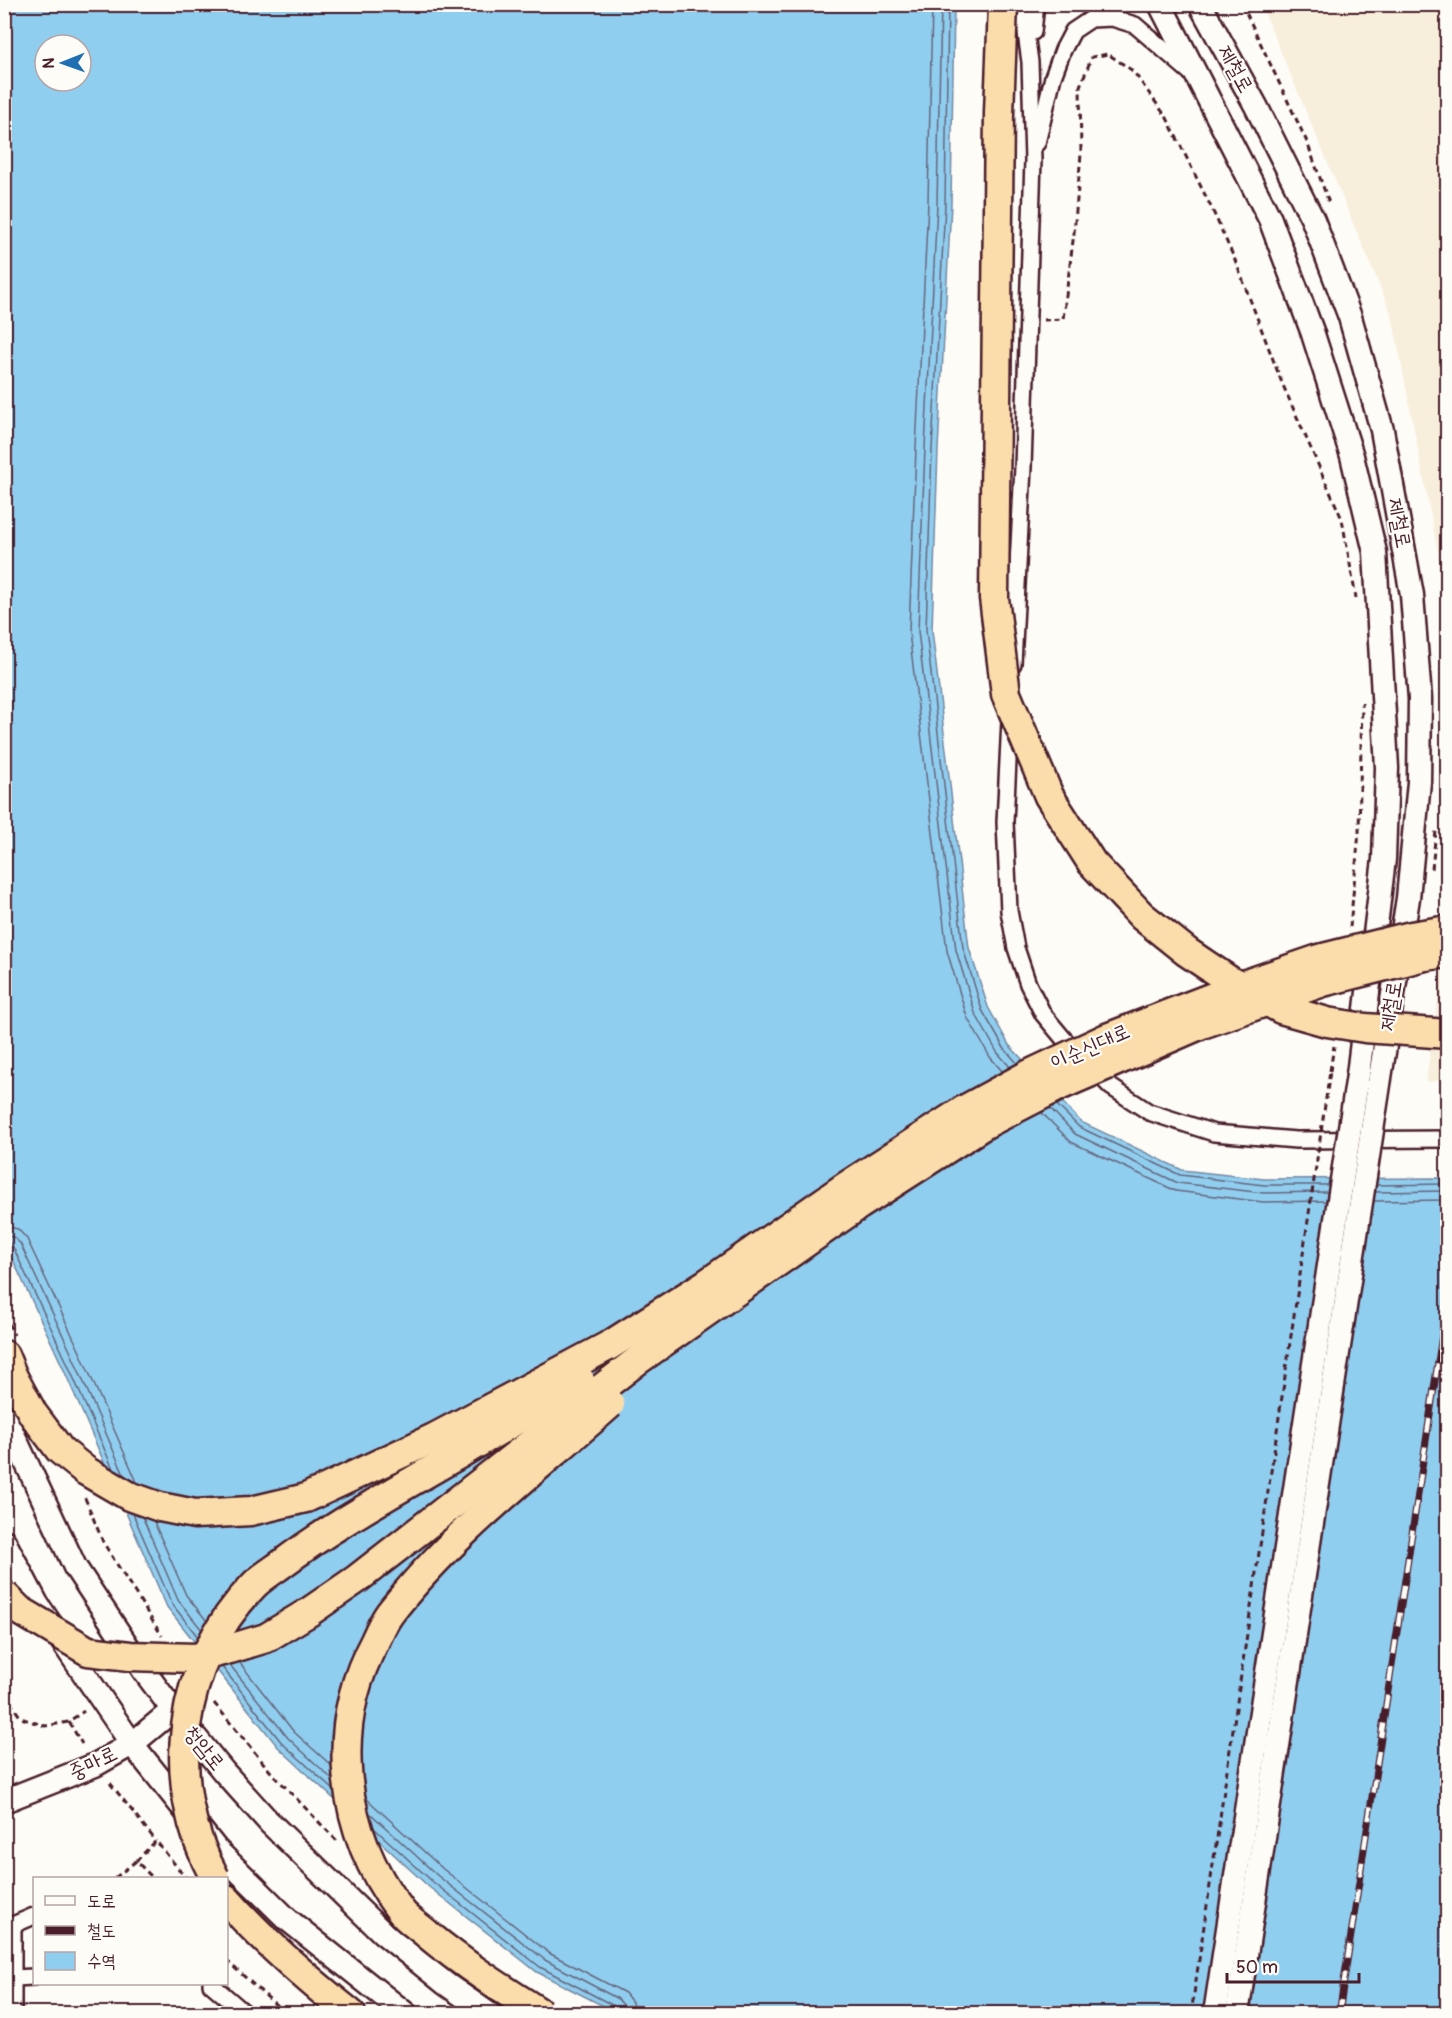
<svg xmlns="http://www.w3.org/2000/svg" width="1452" height="2018" font-family="Pangolin,'Poor Story',sans-serif">
<style>
.built{fill:#f8eedc}
.water{fill:#90cef0;stroke:#7488a1;stroke-width:1.5;fill-rule:evenodd}
.lines{fill:none;stroke-linecap:round;stroke-linejoin:round}
.shore{stroke:#66657a;stroke-width:1.5}
.street-casing{stroke:#4a1f2b;stroke-width:20}
.secondary-casing{stroke:#4a1f2b;stroke-width:27}
.highway-casing{stroke:#4a1f2b;stroke-width:33}
.path{stroke:#4a1f2b;stroke-width:3;stroke-dasharray:6 4.5;stroke-linecap:butt}
.street{stroke:#fdfcf7;stroke-width:15}
.secondary{stroke:#fdfcf7;stroke-width:22}
.highway{stroke:#fbddab;stroke-width:28}
.rail-casing{stroke:#4a1f2b;stroke-width:7}
.rail{stroke:#fdfcf7;stroke-width:4.5;stroke-dasharray:14;stroke-linecap:butt}
.secondary-bridge-casing{stroke:#4a1f2b;stroke-width:27;stroke-linecap:butt}
.highway-bridge-casing{stroke:#4a1f2b;stroke-width:33;stroke-linecap:butt}
.path-bridge{stroke:#4a1f2b;stroke-width:3;stroke-dasharray:6 4.5;stroke-linecap:butt}
.secondary-bridge{stroke:#fdfcf7;stroke-width:22}
.highway-bridge{stroke:#fbddab;stroke-width:28}
.labels{text-anchor:middle;dominant-baseline:central;stroke-width:4.5;stroke-linejoin:round;paint-order:stroke}
.street-label{font-size:21px;fill:#4a1f2b;stroke:#fdfcf7}
</style>
<rect width="100%" height="100%" fill="#fdfcf7"/>
<filter id="ink" filterUnits="userSpaceOnUse"><feTurbulence type="fractalNoise" baseFrequency=".0167" numOctaves="2"/><feDisplacementMap in="SourceGraphic" scale="12" xChannelSelector="R" yChannelSelector="G"/><feConvolveMatrix kernelMatrix="1 2 1 2 8 2 1 2 1" color-interpolation-filters="sRGB"/></filter>
<g filter="url(#ink)">
<g class="built">
<path d="M1261,5H1447V650L1445,589L1392,315Z"/>
<path d="M1447,933V1080L1426,1082Z"/>
</g>
<path class="water" d="M4,5H954L951,204L938,449L932,630L969,948L988,1007L1009,1045L1081,1122L1182,1170L1264,1179L1447,1178V2013H617L537,1972L429,1887L278,1747L167,1607L60,1361L5,1243ZM45,45H81V81H45Z"/>
<g class="lines">
<g class="shore">
<path d="M932,4L928,203L916,448L909,632L947,951L967,1017L990,1057L1002,1071"/>
<path d="M941,4L937,204L925,448L918,631L956,950L975,1013L997,1052L1010,1067"/>
<path d="M948,4L945,204L932,449L926,630L963,948L982,1010L1004,1048L1017,1063"/>
<path d="M1057,1105L1079,1127L1180,1175L1264,1185H1328"/>
<path d="M1050,1108L1075,1134L1178,1183L1264,1193L1327,1192"/>
<path d="M1042,1113L1071,1142L1176,1191L1263,1202L1326,1201"/>
<path d="M1377,1185L1448,1184"/>
<path d="M1375,1192L1448,1191"/>
<path d="M1374,1201L1448,1200"/>
<path d="M4,1226L18,1229L27,1239L80,1352L137,1482"/>
<path d="M4,1235L13,1237L20,1243L72,1355L124,1475"/>
<path d="M4,1243H10L13,1247L65,1358L113,1469"/>
<path d="M133,1514L172,1604L198,1637"/>
<path d="M143,1518L178,1600L202,1630"/>
<path d="M154,1522L186,1595L207,1621"/>
<path d="M240,1663L294,1732L332,1766"/>
<path d="M230,1665L288,1738L332,1779"/>
<path d="M222,1667L282,1743L334,1790"/>
<path d="M367,1799L443,1869L549,1953L625,1993L632,2002L634,2014"/>
<path d="M371,1814L438,1876L545,1960L618,1999L624,2006L625,2014"/>
<path d="M375,1829L433,1882L540,1967L614,2006L618,2014"/>
</g>
<defs>
<g id="street">
<path d="M1033,32L1036,4"/>
<path d="M1037,143L1053,77L1063,50L1073,31L1091,19L1112,18L1135,25L1191,73"/>
<path d="M1013,664L1023,467L1033,160L1030,62L1022,4"/>
<path d="M1010,720L1005,822L1009,911L1016,948L1028,984L1043,1014L1063,1038L1111,1087L1149,1112L1214,1133L1296,1140L1448,1139"/>
<path d="M13,1978L34,1977"/>
<path d="M211,1984L246,2014"/>
<path d="M13,2014V1925L34,1916"/>
</g>
<g id="secondary">
<path d="M1160,4L1270,219L1312,331L1352,456L1375,552L1387,768L1384,859L1358,1075"/>
<path d="M1200,4L1256,106L1313,220L1350,317L1382,430L1412,595L1420,699L1419,782L1408,898L1380,1078"/>
<path d="M4,1415L75,1567L144,1671L173,1710L224,1772L269,1822L383,1933L446,1984L489,2014"/>
<path d="M4,1541L37,1604L102,1700L132,1744L216,1849L287,1919L406,2014"/>
<path d="M4,1801L95,1765L132,1744L173,1710"/>
</g>
<g id="highway">
<path d="M4,1355L13,1377"/>
<path d="M226,1899C264,1942 306,1978 351,2014"/>
</g>
</defs>
<use href="#street" class="street-casing"/>
<use href="#secondary" class="secondary-casing"/>
<use href="#highway" class="highway-casing"/>
<g class="path">
<path d="M1242,4L1307,142L1329,203"/>
<path d="M1043,320L1063,319L1074,233L1081,154L1080,86L1092,57L1108,54L1133,71L1167,118L1211,207L1235,260L1282,383L1342,519L1356,598"/>
<path d="M1432,869L1436,831"/>
<path d="M1350,927L1359,832L1362,703"/>
<path d="M1330,1071L1334,1046"/>
<path d="M4,1314L14,1335"/>
<path d="M85,1498L103,1542L162,1636"/>
<path d="M4,1693L21,1718L45,1726L68,1722L84,1711"/>
<path d="M214,1703L270,1771L339,1843"/>
<path d="M69,1722L82,1744"/>
<path d="M110,1783L156,1841"/>
<path d="M136,1861L156,1841L186,1878"/>
<path d="M115,1878L136,1861L153,1878"/>
<path d="M226,1960L286,2014"/>
</g>
<use href="#street" class="street"/>
<use href="#secondary" class="secondary"/>
<use href="#highway" class="highway"/>
<defs>
<path id="rail" d="M1339,2014L1448,1296"/>
</defs>
<use href="#rail" class="rail-casing"/>
<use href="#rail" class="rail"/>
<defs>
<g id="secondary-bridge">
<path d="M1215,2014L1358,1075"/>
<path d="M1237,2014L1380,1078"/>
</g>
<g id="highway-bridge">
<path d="M1003,4L999,113L994,598L1006,694L1049,796L1092,863L1142,916L1187,952L1230,981L1281,1009L1327,1022L1365,1028L1448,1034"/>
<path d="M13,1377L33,1414L60,1450L86,1471L129,1496L160,1507L195,1514L251,1511L306,1498L434,1438L610,1345L706,1284L845,1187L964,1110L1028,1075L1107,1038L1249,983L1319,959L1411,936L1448,930"/>
<path d="M4,1595L19,1610L88,1651L130,1656L195,1658L230,1649L266,1638L309,1612L357,1579L638,1360L859,1205L985,1124L1059,1086L1202,1024L1323,982L1425,956L1448,953"/>
<path d="M215,1878C163,1783 177,1664 254,1585C262,1577 274,1570 283,1563C323,1533 366,1508 409,1483C467,1450 524,1416 580,1380"/>
<path d="M542,2014C502,1989 463,1964 427,1934C418,1926 406,1919 400,1910C341,1832 328,1728 375,1641C379,1632 384,1621 390,1613C452,1533 535,1471 610,1404"/>
</g>
</defs>
<use href="#secondary-bridge" class="secondary-bridge-casing"/>
<use href="#highway-bridge" class="highway-bridge-casing"/>
<path class="path-bridge" d="M1191,2014L1330,1071"/>
<use href="#secondary-bridge" class="secondary-bridge"/>
<use href="#highway-bridge" class="highway-bridge"/>
</g>
</g>
<g class="labels">
<g class="street-label">
<text transform="translate(1235 69) rotate(61)">제철로</text>
<text transform="translate(1399 523) rotate(79)">제철로</text>
<text transform="translate(1391 1006) rotate(-81)">제철로</text>
<text transform="translate(1090 1047) rotate(-24)">이순신대로</text>
<text transform="translate(204 1748) rotate(51)">청암로</text>
<text transform="translate(93 1763) rotate(-26)">중마로</text>
</g>
</g>
<rect width="1452" height="2018" fill="none" stroke="#fdfcf7" stroke-width="24"/>
<rect x="12" y="12" width="1428" height="1994" fill="none" stroke="#4a1f2b" stroke-width="2" filter="url(#ink)"/>
<rect x="33" y="1877" width="195" height="108" fill="#fdfcf7" stroke="#b5a4a5" stroke-width="1.5"/>
<rect x="45" y="1896" width="30" height="9" fill="#fdfcf7" stroke="#b5a4a5" stroke-width="1.5"/>
<text x="87" y="1907" font-size="18" fill="#4a1f2b">도로</text>
<rect x="45" y="1926" width="30" height="9" fill="#4a1f2b" stroke="#b5a4a5" stroke-width="1.5"/>
<text x="87" y="1937" font-size="18" fill="#4a1f2b">철도</text>
<rect x="45" y="1952" width="30" height="18" fill="#90cef0" stroke="#b5a4a5" stroke-width="1.5"/>
<text x="87" y="1967" font-size="18" fill="#4a1f2b">수역</text>
<g transform="translate(63 63) rotate(269)"><circle r="28" fill="#fdfcf7" stroke="#b5a4a5" stroke-width="1.5"/>
<path d="M0-4.5L10 22L0 15L-10 22Z" fill="#1f6fb2"/>
<text y="-9" font-size="16" font-weight="bold" text-anchor="middle" fill="#4a1f2b">N</text>
</g>
<path d="M1227 1973v9h132v-9" fill="none" stroke="#4a1f2b" stroke-width="3"/>
<text x="1236" y="1973" font-size="18" fill="#4a1f2b" stroke="#fdfcf7" stroke-width="4.5" paint-order="stroke">50 m</text>
</svg>
